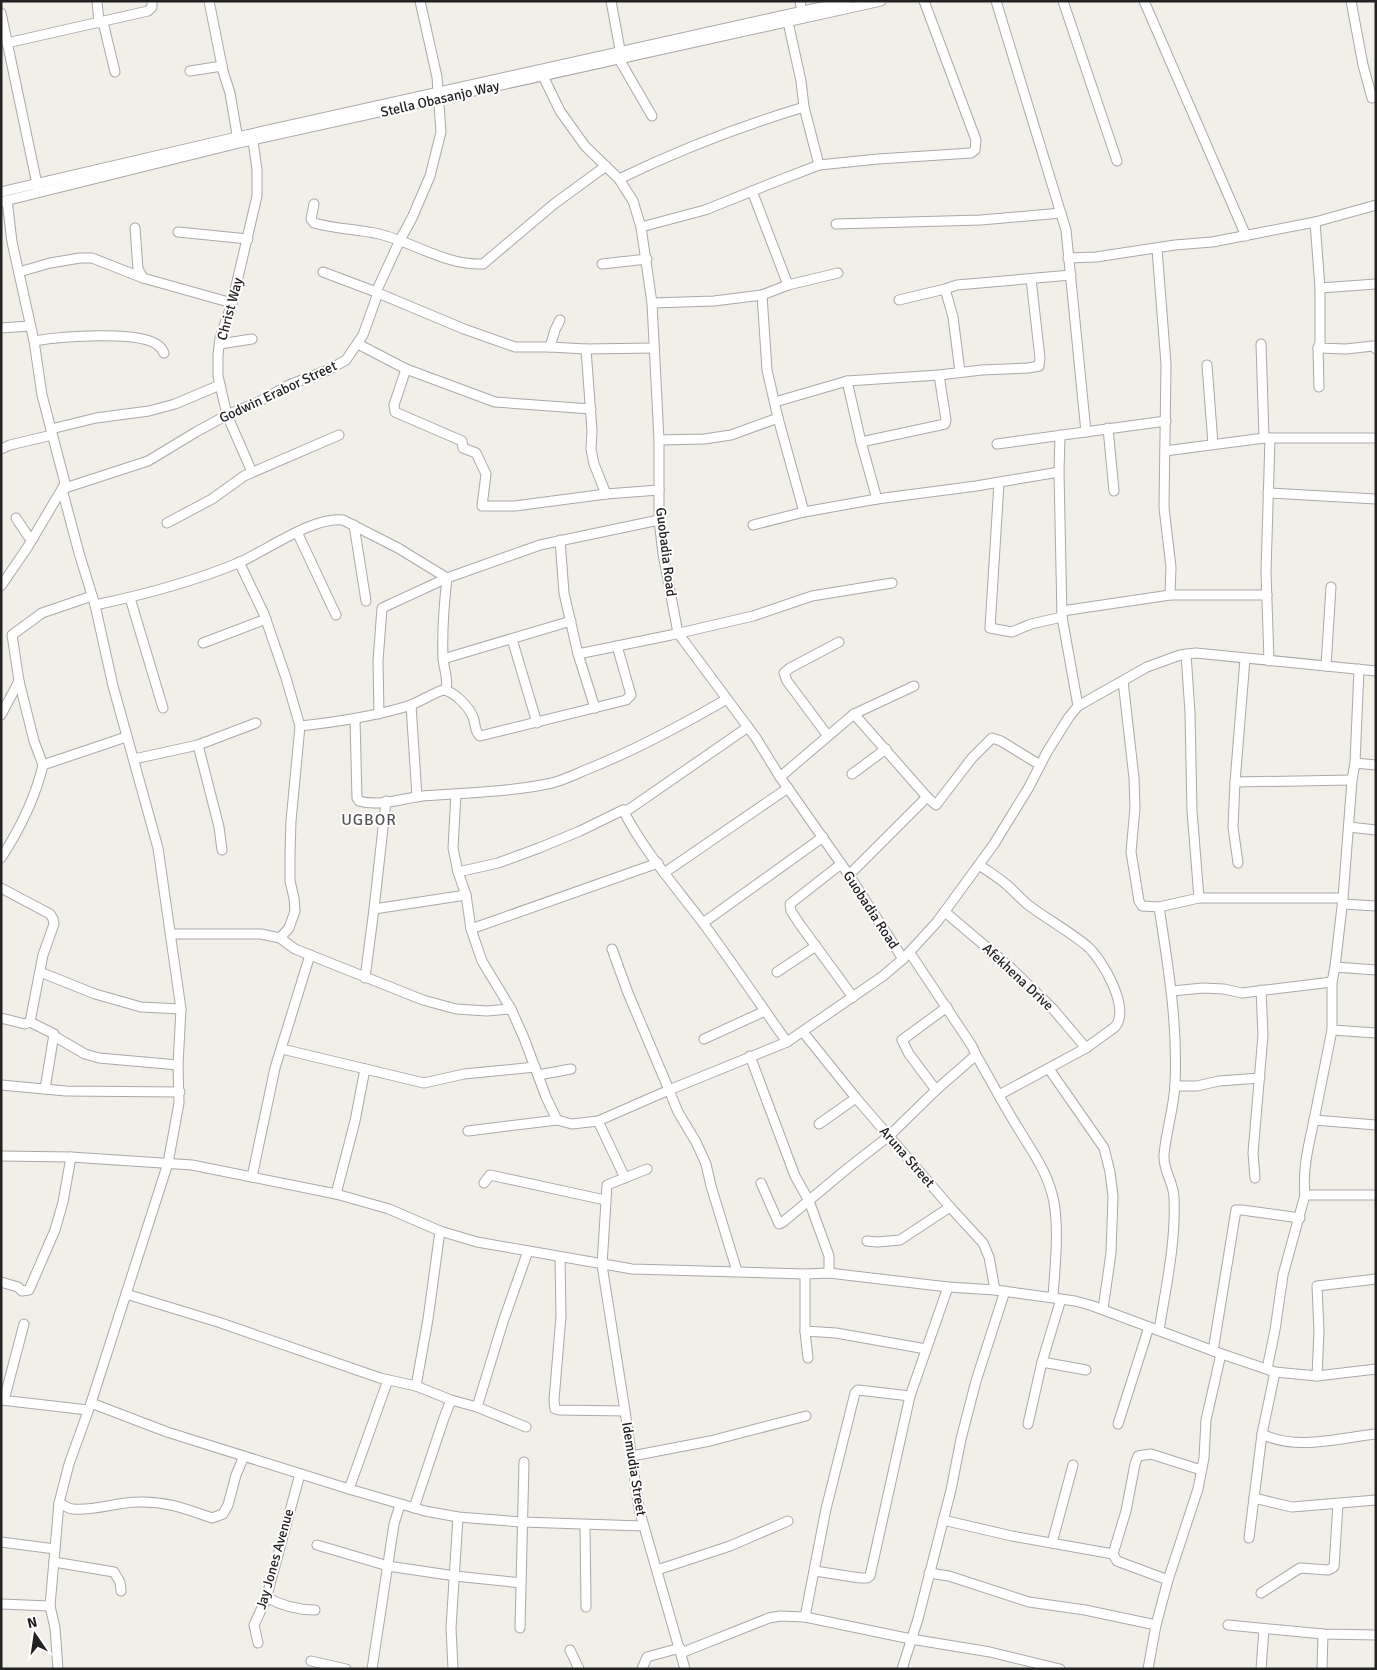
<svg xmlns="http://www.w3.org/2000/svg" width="1377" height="1670" font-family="Signika,sans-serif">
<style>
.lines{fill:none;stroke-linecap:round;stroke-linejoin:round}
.minor-casing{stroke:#a9a9a9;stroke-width:11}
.minor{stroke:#fff;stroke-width:9}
.labels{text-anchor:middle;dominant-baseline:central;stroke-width:4;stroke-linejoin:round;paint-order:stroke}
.street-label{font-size:14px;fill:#222;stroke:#fff}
.quarter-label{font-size:16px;letter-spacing:1px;fill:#555;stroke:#fff}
</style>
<rect width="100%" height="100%" fill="#f2efe9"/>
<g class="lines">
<g class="minor-casing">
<g id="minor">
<path d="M97,1l2,22"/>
<path d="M209,1l14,70 7,22 8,47"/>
<path d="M611,1l10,54"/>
<path d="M800,1l3,17"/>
<path d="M996,1l70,229 20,202"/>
<path d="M1063,1l54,160"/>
<path d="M1144,1l102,235"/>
<path d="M1351,1l12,64 9,33"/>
<path d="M1,13l37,176"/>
<path d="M103,22l12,50"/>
<path d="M788,22l13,59 3,26 15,58 59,-6 93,-6 4,-3 1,-10 -52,-139"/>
<path d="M7,43l141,-32 4,-4v-6"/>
<path d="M619,59l33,57"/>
<path d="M190,71l32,-5"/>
<path d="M543,76l17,35 25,35 34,33 14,22 8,26 11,76 7,137v80l4,34 15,79 78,105 24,39 69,98 54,84"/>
<path d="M619,179c60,-29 122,-53 185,-72"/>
<path d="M752,191l36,94"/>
<path d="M1,192l236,-55 611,-136"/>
<path d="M7,200l5,42 22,99 8,54 23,88 -3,6 17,64 16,52 18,81 45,162 23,161 -3,56 1,38 -11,60 -77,240 -22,61 -10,39 -9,103 5,22 3,41"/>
<path d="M1,202l238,-59 642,-142"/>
<path d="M314,204l-3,15 3,4c21,6 43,6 65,11 34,8 68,32 104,30l71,-60 52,-38"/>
<path d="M1315,222l5,66v55l-2,5 28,1 27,-3 3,3"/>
<path d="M836,224l145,-4 80,-7"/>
<path d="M641,227l64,-17 75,-30 39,-15"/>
<path d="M135,228l3,41 5,9"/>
<path d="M178,232l70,7"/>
<path d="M1157,249l9,115 -2,144 7,59 -1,28h97"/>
<path d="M1068,258l28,-1 79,-12 37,-3 103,-20 61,-17"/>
<path d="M602,264l45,-5"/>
<path d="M19,272l31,-9 30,-5h12l51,20 89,25"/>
<path d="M323,272l53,20"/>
<path d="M1320,288l56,-4"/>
<path d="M378,293l86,36 51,18h35l36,2 68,-1"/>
<path d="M762,295l5,75 11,48 26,94"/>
<path d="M899,300l46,-11"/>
<path d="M652,303l62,-2 48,-6 26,-10 50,-12"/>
<path d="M1,328l29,-2"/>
<path d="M34,341c23,-4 110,-12 126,6 2,2 3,4 4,6"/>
<path d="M220,344l32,-5"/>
<path d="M358,344l48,25 89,33 96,7"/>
<path d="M1261,344l3,94"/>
<path d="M550,347l5,-17 5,-10"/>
<path d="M1318,348l1,39"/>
<path d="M586,349l6,82 -1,18 3,15 12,30"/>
<path d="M1207,365l6,79"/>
<path d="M406,369l-12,36 1,7 67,29 1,7 13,5 10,21 -4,32h33l91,-12 53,-4"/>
<path d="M960,372l-7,-55 -8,-28 12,-4 114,-10"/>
<path d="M847,381l14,61 16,57"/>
<path d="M775,402l72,-21 92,-6 43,-5 46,-2 11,-2 1,-8 -9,-79"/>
<path d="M1108,428l6,63"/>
<path d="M51,429l45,-11 53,-7 26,-7 45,-19"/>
<path d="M1060,435l-1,37 3,145 16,89"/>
<path d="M659,440l45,-1 27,-4 47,-17"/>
<path d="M861,442l84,-18 1,-4 -7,-45"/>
<path d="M997,444l169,-23"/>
<path d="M1,449l9,-4 42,-10"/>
<path d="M1165,451l99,-13h112"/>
<path d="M252,472l-25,-57 -9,-39v-21l2,-17 12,-35 25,-107v-26l-4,-29"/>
<path d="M999,483l-9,145 22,4 19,-8 31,-7"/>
<path d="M1268,493l108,6"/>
<path d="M16,518l12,18 5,3"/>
<path d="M167,523l45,-24 32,-23 95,-41"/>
<path d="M354,525l12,76"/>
<path d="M753,525l51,-13 73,-13 99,-13 83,-14"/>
<path d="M297,532l39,83"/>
<path d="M560,540l4,53 14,61 17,54"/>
<path d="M239,562l25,52 22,64 14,48 -9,95 -1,34v26l4,17 1,13 -6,17 -9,10"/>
<path d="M1,586l26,-38 35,-59 86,-28 48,-29 31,-17 31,-13 31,-17 39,-15 18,-10 17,-25 15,-42 -2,-1 24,-52 12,-22 18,-42 11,-44 -4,-55 -17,-76"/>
<path d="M130,598l33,110"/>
<path d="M95,605c48,-10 97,-23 143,-42 28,-12 75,-47 105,-43l55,28 49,30"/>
<path d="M1062,611l108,-16"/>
<path d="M512,639l25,84"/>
<path d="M203,643l63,-24"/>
<path d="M578,654l93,-19 82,-19 59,-20 80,-13"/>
<path d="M1186,654l4,59 2,98 7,87"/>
<path d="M443,659l128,-38"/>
<path d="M1269,661l-3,-89 4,-134"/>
<path d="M1326,666l5,-79"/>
<path d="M19,681l15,60 9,24"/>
<path d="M1123,681l11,97 1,30 -4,44 8,49 3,5 17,1 40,-9h144"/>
<path d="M446,690c3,-12 -3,-22 -3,-34 -1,-26 1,-52 4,-78l93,-33 119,-25"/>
<path d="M411,705l6,92"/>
<path d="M379,714l-1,-53 4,-53 65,-30"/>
<path d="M854,714l60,-28"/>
<path d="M1,715l18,-34 -7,-46 30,-22 50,-17"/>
<path d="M355,719l2,79 2,3c20,6 45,-3 64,-5 43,-3 87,-4 129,-13 12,-3 24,-9 36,-14 48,-19 94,-44 139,-70"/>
<path d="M300,726c37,-4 72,-9 108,-20 12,-4 23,-12 35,-16 11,1 26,17 30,27 3,7 1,14 7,19l146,-36 5,-5 -14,-49"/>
<path d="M828,736l-41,-55 -3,-8 6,-5 49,-26"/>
<path d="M198,745l21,82 3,23"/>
<path d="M134,759l64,-14 58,-22"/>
<path d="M1355,763l21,2"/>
<path d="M852,774l34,-25"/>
<path d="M780,777l74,-63 73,83 9,8 36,-47 20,-20 9,3 39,24"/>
<path d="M1235,782l117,-2"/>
<path d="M456,794l-3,54 5,24 8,23 5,34 11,32 29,48 13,29 22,59 11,23"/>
<path d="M623,810c20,40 53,77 80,113 29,39 56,80 84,119"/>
<path d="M1349,827l27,3"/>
<path d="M1,858c19,-29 34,-59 42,-93l83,-28"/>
<path d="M1238,863l-5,-36 2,-45 10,-123"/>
<path d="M841,864l-51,40 1,7 10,15 52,71"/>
<path d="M979,865c9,6 20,13 28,20 7,6 13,13 20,19 18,14 42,27 60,42 15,13 44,62 28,81l-29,21 -87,47"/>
<path d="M458,872l40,-9 41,-15 41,-17 43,-21h5l120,-83"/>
<path d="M664,873l124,-85"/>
<path d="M849,875l78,-78"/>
<path d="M1,888l49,26 3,5 1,5 -11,31 -13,67 -5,2 -24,-6"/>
<path d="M1343,904l33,2"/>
<path d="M1159,907c9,59 19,117 16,177 -1,24 -9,47 -11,71 -1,17 10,27 10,43 2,44 -8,89 -15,132"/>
<path d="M374,909l92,-14"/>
<path d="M945,912l66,56 42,41 33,39"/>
<path d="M703,923l120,-86"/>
<path d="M471,929l187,-66"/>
<path d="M172,934h89l19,4 15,11 128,51 33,9 31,2 24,-2"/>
<path d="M1335,967l41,3"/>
<path d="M40,972l55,22 46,13 40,2"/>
<path d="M777,972l39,-26"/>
<path d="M365,978l9,-69 12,-108"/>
<path d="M1172,991l31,-3 21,1 18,4 90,-11"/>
<path d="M30,1022l24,12 -9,55"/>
<path d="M1332,1030l44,3"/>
<path d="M803,1032l53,66 94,109 33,36 6,14 6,33"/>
<path d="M54,1036l31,18 14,4 79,7"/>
<path d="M704,1039l61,-28"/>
<path d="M282,1049l142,34 40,-9 71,-7"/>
<path d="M976,1055c14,24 27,49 42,73 15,25 30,44 36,74 5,31 1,64 -1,95"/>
<path d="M750,1056l45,120 14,25 20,55v17"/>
<path d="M1049,1069l55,79 6,24 3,24 -2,57 -8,56"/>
<path d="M538,1075l33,-6"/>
<path d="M1,1085l65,6 114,1"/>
<path d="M1175,1086h22l22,-5 41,-3"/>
<path d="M936,1090l-27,-36 -7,-14 45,-33"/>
<path d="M1314,1120l18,-90v-48l3,-15 8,-69 9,-118 3,-17 4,-94"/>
<path d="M598,1121l27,57"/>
<path d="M819,1124l37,-26"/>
<path d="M468,1131l89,-11 15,4 26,-3 71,-31 -41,-97 -16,-44"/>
<path d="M1,1156l70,1 121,8 144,29 53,15 51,22 37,11 155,27 173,5 24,-1 119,14 47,3 80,11 15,4 129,48 56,19 42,4 59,-7"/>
<path d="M647,1169l-40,16 -5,80 23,146 14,98 46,160"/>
<path d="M252,1177l23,-109 35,-113"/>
<path d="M1255,1178l-2,-25 10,-118 -2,-45"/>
<path d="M484,1183l6,-8 115,25"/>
<path d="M761,1183l18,41 4,-2 65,-54 41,-32 47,-46 40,-35 -4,-9 -62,-93"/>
<path d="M336,1194l19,-73 10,-52"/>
<path d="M1305,1195h71"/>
<path d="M867,1241l10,1 23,-2 50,-33"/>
<path d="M560,1257l1,59 -7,84 1,9 4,1 66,1"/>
<path d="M737,1271l-26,-85 -5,-22 -10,-22 -18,-30 -9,-22 118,-48 96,-66 20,-17 34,-37 57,-78 35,-57 18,-35 22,-35 9,-11 69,-39 33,-12 16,-2 180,18"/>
<path d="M805,1274v57l3,27"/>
<path d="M1,1282l17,5 4,4 7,-1 26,-60 8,-28 8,-45"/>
<path d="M126,1294l92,28 162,56 36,8"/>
<path d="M805,1331l31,2 90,16"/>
<path d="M1213,1351l23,-141h6l58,8"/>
<path d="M1042,1362l44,8"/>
<path d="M1267,1369l8,-39 8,-55 22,-80c-3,-25 4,-51 9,-75l62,5"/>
<path d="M1317,1376l2,-45 -2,-45 59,-7"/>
<path d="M1,1400l87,10"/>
<path d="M4,1400l20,-76"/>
<path d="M451,1400l26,7 49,20"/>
<path d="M91,1403l76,29 182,57 76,22 33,6 64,5 121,4"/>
<path d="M477,1407l26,-85 25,-71"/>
<path d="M1028,1424l14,-62 19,-63"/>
<path d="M1118,1424l31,-97"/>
<path d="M1262,1434c35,17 77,4 114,0"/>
<path d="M632,1456l78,-15 96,-25"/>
<path d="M349,1489l39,-109"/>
<path d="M1254,1498l38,9 84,-7"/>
<path d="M59,1503c5,2 10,6 14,6 22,2 44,-7 65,-7 29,-1 48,7 74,16l11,-4 5,-9 8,-30 8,-19"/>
<path d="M414,1508l30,-90 7,-18 -35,-14 12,-67 12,-88"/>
<path d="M943,1520l69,16 101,18 4,7 51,19"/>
<path d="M585,1525l1,82"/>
<path d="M1249,1538l13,-104 13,-62"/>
<path d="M1,1542l54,7"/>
<path d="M1052,1543l21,-78"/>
<path d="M317,1545l71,21 67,10 66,7"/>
<path d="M1113,1554l13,-43 9,-47 3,-8 13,-2 50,16"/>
<path d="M54,1562l60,10 6,10 1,9"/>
<path d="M657,1570l73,-24 58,-25"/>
<path d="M815,1571l45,7h7l3,-2 40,-180 38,-109"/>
<path d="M929,1573l20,3 80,26 56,8 71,15"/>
<path d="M1261,1593l39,-25 28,2 6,-3 4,-63"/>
<path d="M266,1597c16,9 31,13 49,13"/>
<path d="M1,1604l49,2"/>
<path d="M805,1617l21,-108 29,-116 3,-3 52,6"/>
<path d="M1228,1625l95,9 53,1"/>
<path d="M520,1628l4,-166"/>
<path d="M258,1643l-4,-18 12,-26 34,-125"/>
<path d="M570,1650l9,19"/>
<path d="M681,1653l88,-35 11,-2 25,1 106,22 79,13 70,17"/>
<path d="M311,1661l35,8"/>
<path d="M372,1669l22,-145 6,-19"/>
<path d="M453,1669l-2,-41 7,-111"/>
<path d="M642,1669l5,-12 33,-9"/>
<path d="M902,1669l16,-50 33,-129 10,-51 15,-58 29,-90"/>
<path d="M1148,1669l8,-44 12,-45 30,-91 6,-31 2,-38 15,-66"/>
<path d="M1261,1669l3,-40"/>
<path d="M1322,1669l1,-35"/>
</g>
</g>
<use href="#minor" class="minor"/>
</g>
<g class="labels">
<g class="street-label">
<text transform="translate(440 99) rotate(-13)">Stella Obasanjo Way</text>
<text transform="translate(230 309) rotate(-75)">Christ Way</text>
<text transform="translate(278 392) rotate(-25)">Godwin Erabor Street</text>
<text transform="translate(666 552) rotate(83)">Guobadia Road</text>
<text transform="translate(871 910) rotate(57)">Guobadia Road</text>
<text transform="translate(1018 977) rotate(43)">Afekhena Drive</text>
<text transform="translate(907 1157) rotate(49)">Aruna Street</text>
<text transform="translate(634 1469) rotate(81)">Idemudia Street</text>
<text transform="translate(275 1559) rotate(-74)">Jay Jones Avenue</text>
</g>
<g class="quarter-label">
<text x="369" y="820">UGBOR</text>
</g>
</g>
<rect width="1377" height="1670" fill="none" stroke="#222222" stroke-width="5"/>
<g transform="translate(35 1635) rotate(347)" stroke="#ffffff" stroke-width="4" paint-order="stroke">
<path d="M0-4L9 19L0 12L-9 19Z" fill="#222222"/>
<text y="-8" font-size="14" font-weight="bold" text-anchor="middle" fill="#222222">N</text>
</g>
</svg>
